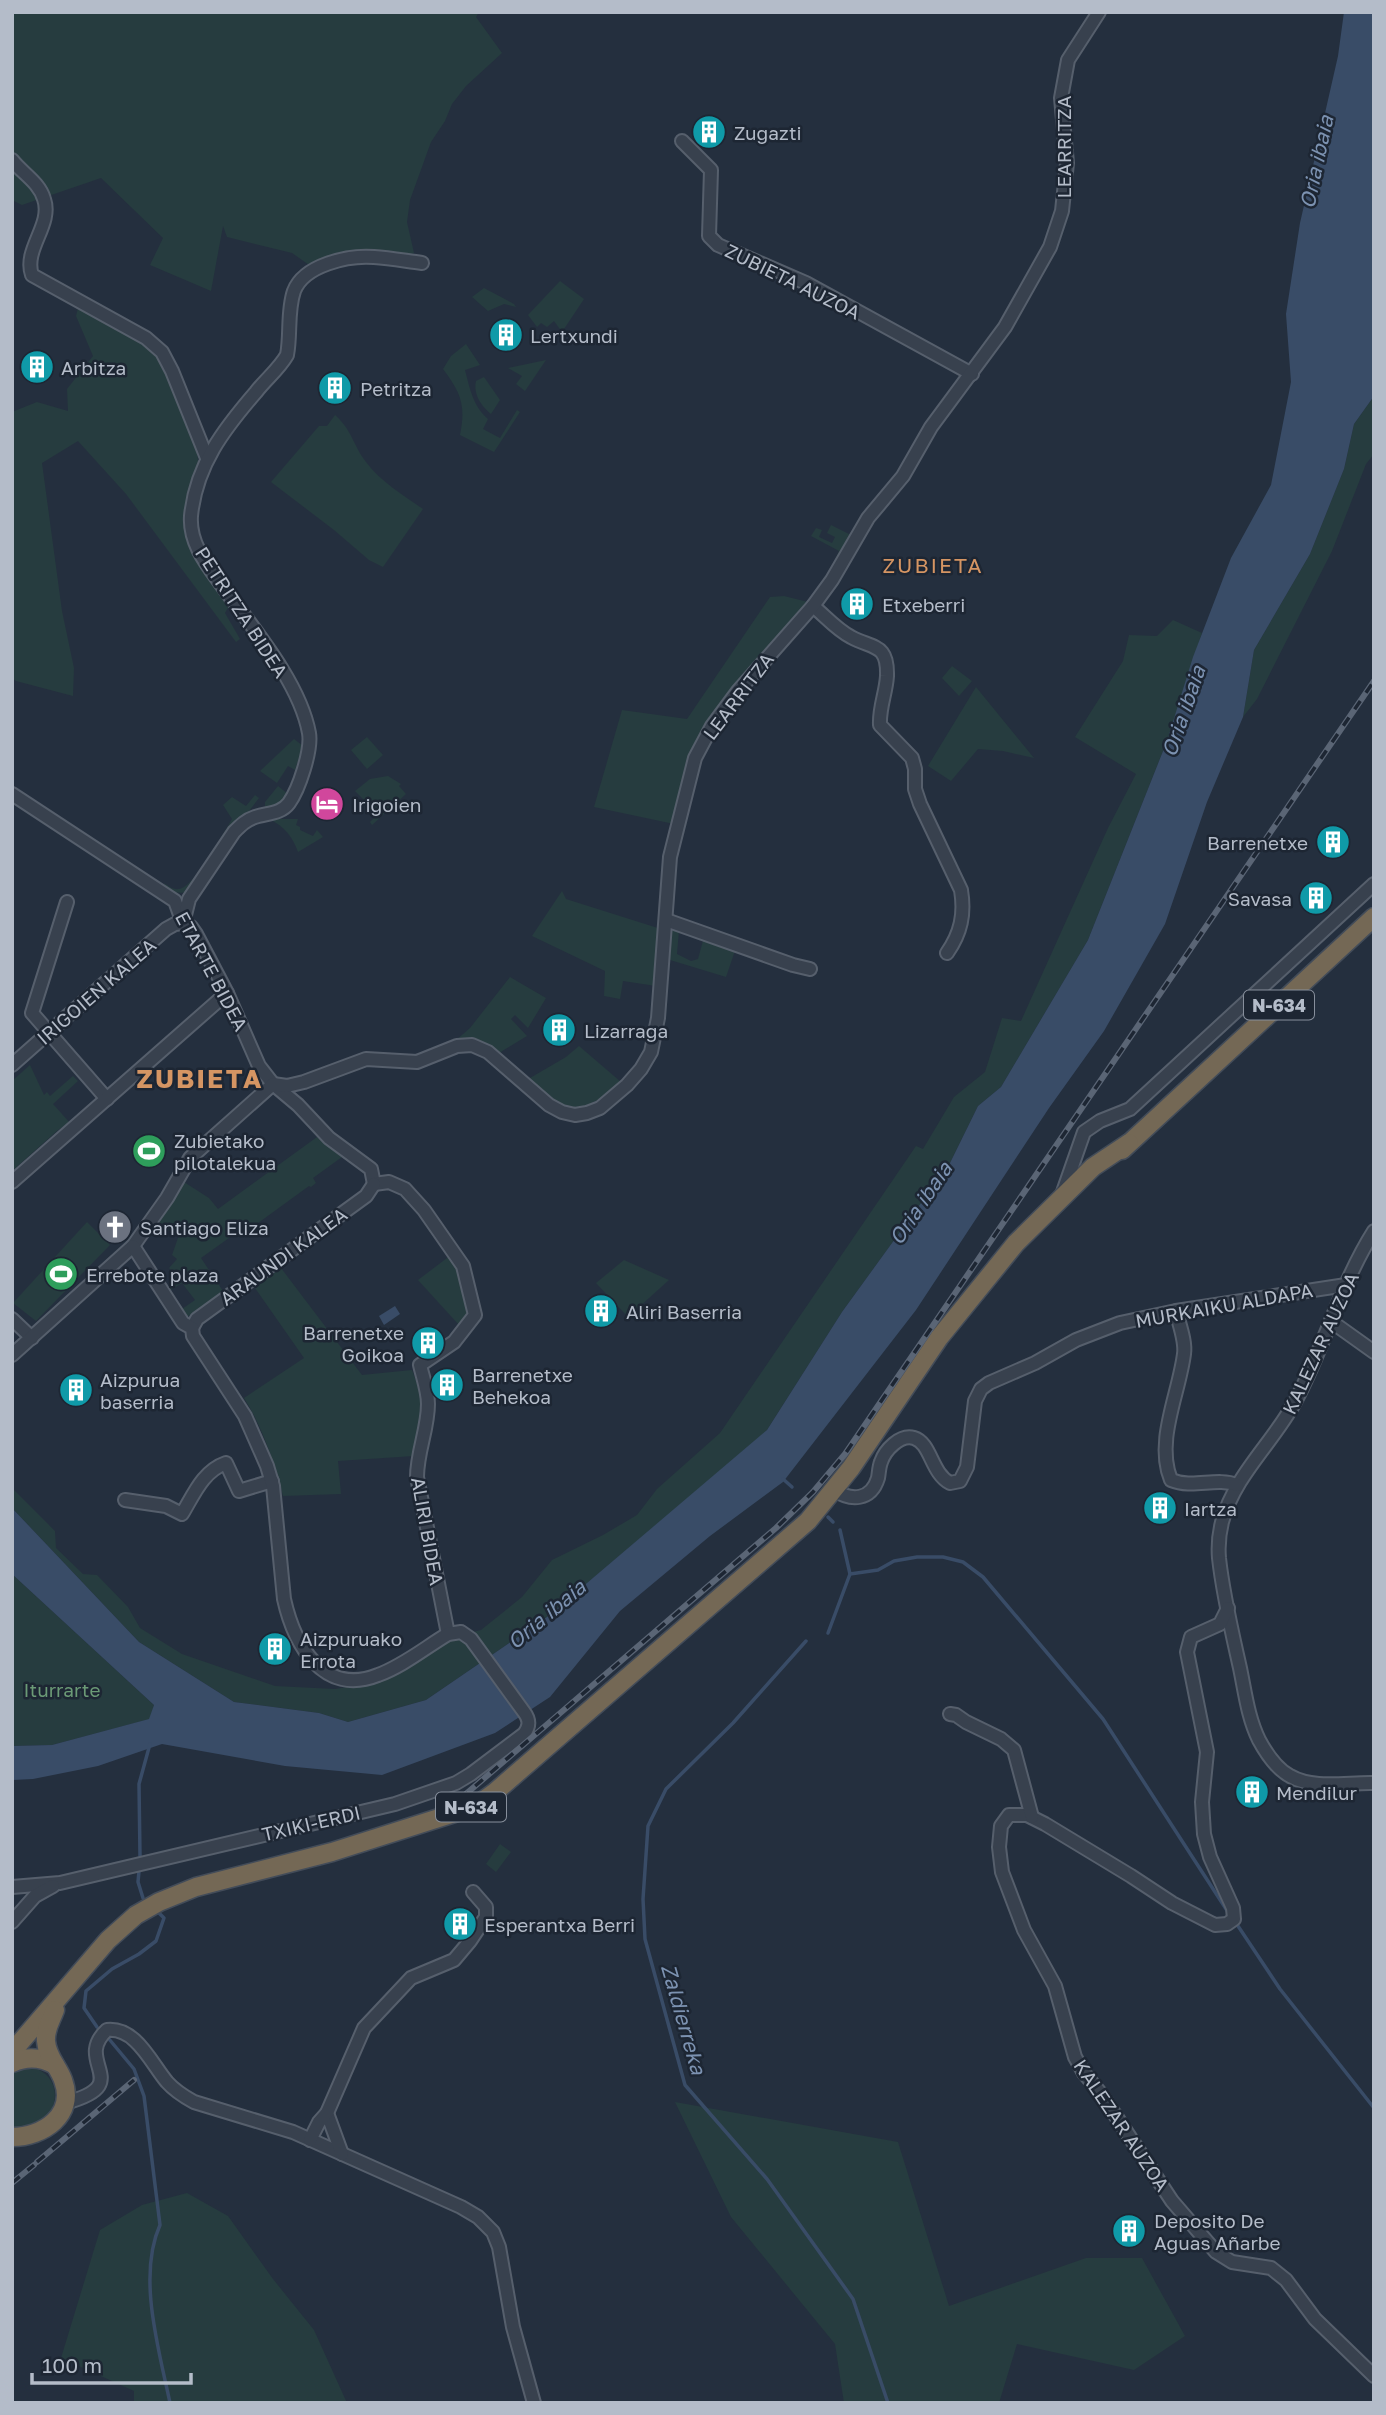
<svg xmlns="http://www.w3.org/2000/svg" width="1386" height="2415" font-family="'Golos Text',sans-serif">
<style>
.green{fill:#263c3f}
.water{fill:#394c67}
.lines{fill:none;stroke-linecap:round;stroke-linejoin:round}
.stream{stroke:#394c67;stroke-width:3.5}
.minor-casing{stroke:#565f6c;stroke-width:16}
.highway-casing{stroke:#434c59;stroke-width:21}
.minor{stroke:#38414e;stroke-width:12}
.highway{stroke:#746855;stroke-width:18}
.rail-casing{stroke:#5a6575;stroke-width:6}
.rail{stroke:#1d2633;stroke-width:3.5;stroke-dasharray:10;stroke-linecap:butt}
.labels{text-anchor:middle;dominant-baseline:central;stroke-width:5;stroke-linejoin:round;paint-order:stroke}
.shield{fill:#1d2633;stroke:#878f9c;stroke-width:2}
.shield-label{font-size:18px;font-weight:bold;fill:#b4bcc9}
.poi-label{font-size:19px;fill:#b4bcc9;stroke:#1d2633;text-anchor:start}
.street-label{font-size:19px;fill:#b4bcc9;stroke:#1d2633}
.park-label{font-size:19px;fill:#6b9a76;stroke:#1d2633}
.water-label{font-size:21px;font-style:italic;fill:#7c92b1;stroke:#1d2633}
.neighbourhood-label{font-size:21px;letter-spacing:2px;fill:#d59563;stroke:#1d2633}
.district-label{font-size:26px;font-weight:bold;letter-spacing:2px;fill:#d59563;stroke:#1d2633}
</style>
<rect width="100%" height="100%" fill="#242f3e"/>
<g class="green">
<path d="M12,12h467l-3,5 26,36 -36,33 -14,18 -7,17 -14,21 -21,58 -3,22 7,31 -10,4 -92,10 -20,-14 -65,-16 -4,-11 -12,65 -61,-26 13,-27 -62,-60 -79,27 -10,-5z"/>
<path d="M560,281l24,18 -22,33 -8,-11 -7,6 -6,-4 -4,4 -9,-12z"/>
<path d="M484,288l30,16 2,3 -12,-3 -16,7 -16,-14z"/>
<path d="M78,308c25,14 58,26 77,47 16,18 24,46 32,68 4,12 12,27 11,41 -1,23 -18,49 -11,73 9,25 27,46 43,67l-5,9 15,26 -4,3 -110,-148 -48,-53 -36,22 20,148 12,57 -1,28 -57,-15 -4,-3v-266l25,-10 31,9 -1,-22 26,-33 -17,-40z"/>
<path d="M466,344l14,21 -15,5c5,19 8,36 23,49l-5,10 17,9 17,-28 3,2 -26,40 -34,-17c6,-30 1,-42 -17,-66l8,-13z"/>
<path d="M546,360l-21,31 -9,-7 6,-8 -14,-8z"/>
<path d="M484,377l16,23 -9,14c-10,-8 -18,-20 -15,-33z"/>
<path d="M1374,396v58l-8,10 -34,87 -75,148 -14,18 11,-67 56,-96 34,-85 10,-45z"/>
<path d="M335,415c17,15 18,30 31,47 14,19 37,33 57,47l-40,58 -14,-7 -35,-30 -63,-48 48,-56h8z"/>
<path d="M831,525l20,10 -21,41 -2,-1 11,-24 -28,-15 5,-8 6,2 -3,7 13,6 3,-6 -8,-4z"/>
<path d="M784,596l24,6 -39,44 -51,64 -44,114 -80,-17 28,-97 65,9 83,-122z"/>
<path d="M1173,620l29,13 -35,108 -79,199 -87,147 -23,19 -28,57 -108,149 -77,121 -218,184 -121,83 -78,22 -29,-9 -85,-11 -95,-60 -127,-134v-20l43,43 1,17 27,26 14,1 31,32 12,21 42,26 93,32 60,3 43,-7 18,-8 58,-37 27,-7 41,-33 30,-37 51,-25 34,-20 20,-26 63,-56 196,-287 7,3 31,-52 31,-25 17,-54 19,3 87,-193 28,-54 -61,-37 48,-76 6,-26 28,1z"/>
<path d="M952,666l20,15 -13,15 -17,-18z"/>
<path d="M976,687l58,71 -31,-7 -25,-2 -27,32 -23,-15z"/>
<path d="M367,737l16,18 -16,14 -16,-19z"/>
<path d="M294,739l9,7 -8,24 -7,-4 -11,17 -17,-12z"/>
<path d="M388,776l13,8 -2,2 7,8 -34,31 -2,-3 8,-8 -23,-23 15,-12z"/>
<path d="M278,786l10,8c-6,8 -11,14 -23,13v-5z"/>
<path d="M255,795l4,3 -72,94c-9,2 -20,0 -23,-9 4,3 9,7 15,6 16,-2 44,-55 53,-70l-9,-14 9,-8 14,9z"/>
<path d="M269,819h29l-2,6 4,2v3l13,6 4,-6 6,7 -25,15c-6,-16 -13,-25 -29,-33z"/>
<path d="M562,891l4,8 95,30 -5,57 -33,-5 -3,18 -16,-3 1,-25 -73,-35z"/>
<path d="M670,928h6l3,3 -2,23 14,7 7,-2 6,-22 32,11 -10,29 -56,-17z"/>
<path d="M510,977l36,21 -18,30 -13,-13 -4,4 16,17 -28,17 -11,-10 2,3 -15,-6 -20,1 15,-13z"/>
<path d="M579,1046l42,36c-40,35 -53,32 -92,-1l1,-3 36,-21z"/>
<path d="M30,1065l14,30 3,-3 3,4 23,-20 5,5 -25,23 17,19 -12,7 -46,41v-90z"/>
<path d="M317,1137l25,20 -29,21 3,5 -5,4 -2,-1 -70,51 -3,-4 -35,25 22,33 -36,26 -5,-8 13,-9 -13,-17 -13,8 -1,-3 8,-7 1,-5 -8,-8 8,-9 -5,-4 7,-20 -24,-9 29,-44 25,16 9,11z"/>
<path d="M87,1222l23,23 -74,76 -23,-18z"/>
<path d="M451,1255l12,17 7,37 -11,16 -41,-45z"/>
<path d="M624,1260l45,20 -41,37 -32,-34z"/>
<path d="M281,1268l81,107 50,-5 13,35 -11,51 -76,5 3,33 -58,2c-9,-34 -20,-68 -39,-98l60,-40 -49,-70z"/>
<path d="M12,1574l142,131 -4,14 -98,26 -40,1z"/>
<path d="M500,1844l11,8 -15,20 -10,-8z"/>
<path d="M27,2067c31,2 38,40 12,55 -8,4 -18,5 -27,6v-54l3,-3z"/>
<path d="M675,2102l223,40 51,164 137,-48h56l43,78 -51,34 -117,-26 -18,59h-155l-9,-59 -104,-127z"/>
<path d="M187,2193l41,23 45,63 41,51 33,73h-213v-12l-73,-33 39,-128 42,-25z"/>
</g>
<g class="water">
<path d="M1344,12h30v384l-20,28 -10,45 -34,85 -56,96 -11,67 -36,85 -42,122 -61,107 -55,77 -133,202 -133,172 -73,54 -90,75 -70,86 -55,36 -113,42 -97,-9 -123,-22 -64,22 -65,13 -21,1v-34l40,-1 97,-26 5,-14 -142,-131v-66l127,134 95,60 85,11 29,9 78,-22 121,-83 220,-187 75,-118 108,-149 28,-57 23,-19 87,-147 79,-199 26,-84 38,-99 40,-73 20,-103 -5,-68 14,-91 38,-167z"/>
<path d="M395,1306l5,8 -16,11 -5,-9z"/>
</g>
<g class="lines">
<g class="stream">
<path d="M783,1479l9,8"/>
<path d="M828,1517l5,5"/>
<path d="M850,1574l28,-4 16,-9 23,-4h26l20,5 20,15 120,142 125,193"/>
<path d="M828,1633l22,-59 -10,-44"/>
<path d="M806,1641l-73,82 -67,66 -18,37 -5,73 2,40 40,146 82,94 86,120 35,104"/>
<path d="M140,1856l-1,-72 11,-40"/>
<path d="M139,1871l-1,11 5,16"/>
<path d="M1238,1926l42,63 94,119"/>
<path d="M97,2027l-13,-19 2,-17 26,-22 27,-15 17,-13 8,-23 -6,-6"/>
<path d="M109,2039l25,30 10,27 16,129c-23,51 -1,125 10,178"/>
</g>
<g class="minor-casing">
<g id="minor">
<path d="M682,141l29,29 -2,66 9,9 88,38 166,91"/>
<path d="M12,160c10,13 27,22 32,39 9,26 -21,50 -12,76l114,63 16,14 10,19 35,87"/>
<path d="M813,606c12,10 24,24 38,31 22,12 37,6 36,39 -1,17 -8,32 -7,49l32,33 3,11v20l5,15 41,86c4,24 0,43 -14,63"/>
<path d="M12,794l163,107 8,22 8,4 5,7 31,59 32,73 14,18 25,21 31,33 42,31 3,15"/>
<path d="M67,902l-35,111 75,86"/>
<path d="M666,920l127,45 17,4"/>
<path d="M183,923l6,-24 45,-67c7,-7 12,-12 21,-15 12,-4 26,-3 34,-14 10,-14 23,-53 20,-70 -9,-50 -56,-105 -86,-146 -15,-21 -34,-43 -32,-71 5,-51 33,-87 65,-124 10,-13 23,-23 31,-37 4,-20 0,-44 7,-64 10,-26 54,-36 80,-34 16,1 32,4 48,6"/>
<path d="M12,1065l154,-136 9,-5 8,-1"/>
<path d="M12,1182l215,-189"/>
<path d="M374,1184l15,-2 16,7 19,21 39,56 12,49 -21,27 -34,23c3,13 8,26 8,39 0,25 -11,48 -11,73l31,157"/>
<path d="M1063,1192l21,-60 16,-11 30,-12 244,-225"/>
<path d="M1374,1231c-33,52 -49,114 -78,169 -22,42 -61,74 -74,122 -3,12 -4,24 -3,36 4,37 13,74 21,110 5,24 8,50 19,72 7,13 18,29 31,36 24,14 58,6 84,7"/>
<path d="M1176,1311c3,13 10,30 8,43 -5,40 -29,87 -13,126 22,9 45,-3 66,5"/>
<path d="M12,1319l20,19"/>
<path d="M1332,1322l42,30"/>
<path d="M192,1328l5,-9 169,-123 8,-12"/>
<path d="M12,1355l121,-109 34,-48 23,-40 83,-74 14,2 17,-4 62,-23 51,3 40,-16 15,-1 16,7 61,53 13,7 13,3 12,-2 13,-5 27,-23 14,-16 10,-17 7,-34 12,-161 25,-99 17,-32 26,-35 75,-85 19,-26 36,-62 35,-42 28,-49 74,-100 45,-80 12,-36 5,-48 -6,-65 7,-38 31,-48"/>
<path d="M834,1490c17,11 37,11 44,-12 1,-5 1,-11 3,-16 4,-12 19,-28 33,-24 17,5 17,35 36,45l10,-2 7,-14 8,-66 6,-12 8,-6 46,-20 41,-23 44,-17 56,-12 170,-26"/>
<path d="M125,1500l41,6 16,8c12,-20 21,-43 44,-51l13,28 33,-10"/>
<path d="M1228,1608l-8,16 -29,13 -4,15 20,100 -5,50 2,32 6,23 23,51 1,11 -7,5 -12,1 -43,-22 -41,-27 -86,-52 -18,-9h-18l-8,11 -2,21 3,25 22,58 31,56 20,71 9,16 18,22 70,106 44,51 16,10 39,6 15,12 29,39 59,57"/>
<path d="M950,1714l6,1 10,7 35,17 13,11 18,67"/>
<path d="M12,1887l48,-4 335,-79 61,-21 15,-9 53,-40c6,-8 6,-14 0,-22l-53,-73 -10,-7 -13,2c-22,13 -45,32 -70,41 -55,22 -84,-31 -94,-76l-11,-113 -6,-20 -22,-50 -52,-80 -1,-8 -9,-5 -50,-77"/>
<path d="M12,1922l23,-26 18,-10"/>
<path d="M65,2103c72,-19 7,-41 42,-73 29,-3 44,33 60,52 8,9 16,14 27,20l99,30 168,75 17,10 15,15 6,15 14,80 21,76"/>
<path d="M327,2113l15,41"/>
<path d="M310,2140l9,-18 8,-9 37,-85 47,-50 43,-18 16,-19 16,-24v-10l-13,-15"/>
</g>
</g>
<g class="highway-casing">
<g id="highway">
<path d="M1122,1150l252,-233"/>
<path d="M12,2052l96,-112 28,-25 23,-13 37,-15 136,-35 132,-42 13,-5 18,-13 313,-271 43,-53 88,-130 77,-95 77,-76 36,-24"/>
<path d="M12,2063c15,-7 29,-6 43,2"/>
<path d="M12,2137c31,0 64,-22 51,-57 -5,-14 -16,-23 -17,-39 -1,-12 5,-20 9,-31"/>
</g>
</g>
<use href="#minor" class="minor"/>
<use href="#highway" class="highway"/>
<g class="rail-casing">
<g id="rail">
<path d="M460,1799l316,-271 37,-36 32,-38 529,-773"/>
<path d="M37,2162l97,-82"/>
<path d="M12,2183l22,-18"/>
</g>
</g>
<use href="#rail" class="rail"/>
</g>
<defs>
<g id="building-disc" transform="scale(1.75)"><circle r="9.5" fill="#0f9aa8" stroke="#1d2633"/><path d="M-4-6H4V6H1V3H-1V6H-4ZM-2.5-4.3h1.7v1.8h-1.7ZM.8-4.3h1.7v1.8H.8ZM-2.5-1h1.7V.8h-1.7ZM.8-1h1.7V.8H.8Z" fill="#fff"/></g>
<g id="hotel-disc" transform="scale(1.75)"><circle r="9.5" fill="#d1479c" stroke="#1d2633"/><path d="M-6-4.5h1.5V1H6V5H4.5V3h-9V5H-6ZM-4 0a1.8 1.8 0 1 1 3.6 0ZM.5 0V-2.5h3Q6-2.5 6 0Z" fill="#fff"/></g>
<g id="stadium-disc" transform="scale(1.75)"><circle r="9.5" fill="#2e9e5b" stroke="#1d2633"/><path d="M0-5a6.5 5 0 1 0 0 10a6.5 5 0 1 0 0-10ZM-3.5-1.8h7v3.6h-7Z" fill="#fff"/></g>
<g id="church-disc" transform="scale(1.75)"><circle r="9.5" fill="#6b7280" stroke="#1d2633"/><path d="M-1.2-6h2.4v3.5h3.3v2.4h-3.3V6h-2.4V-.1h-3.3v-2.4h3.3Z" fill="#fff"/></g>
</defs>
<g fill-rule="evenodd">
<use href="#building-disc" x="709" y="132"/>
<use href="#building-disc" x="506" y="335"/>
<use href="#building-disc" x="37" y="367"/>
<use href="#building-disc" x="335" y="388"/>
<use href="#building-disc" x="857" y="604"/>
<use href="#hotel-disc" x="327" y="804"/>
<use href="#building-disc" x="1333" y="842"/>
<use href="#building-disc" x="1316" y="898"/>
<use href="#building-disc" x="559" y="1030"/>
<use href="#stadium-disc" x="149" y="1151"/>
<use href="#church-disc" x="115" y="1227"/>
<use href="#stadium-disc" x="61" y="1274"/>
<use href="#building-disc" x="601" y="1311"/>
<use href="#building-disc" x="428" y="1343"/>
<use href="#building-disc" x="447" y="1385"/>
<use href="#building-disc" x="76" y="1390"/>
<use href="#building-disc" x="1160" y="1508"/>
<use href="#building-disc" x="275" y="1649"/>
<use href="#building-disc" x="1252" y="1792"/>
<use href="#building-disc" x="460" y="1924"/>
<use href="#building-disc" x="1129" y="2231"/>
</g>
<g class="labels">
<g class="shield">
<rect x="1244" y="990.5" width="70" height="29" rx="5"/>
<rect x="436" y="1792.5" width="70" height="29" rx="5"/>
</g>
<g class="shield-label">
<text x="1279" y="1005">N-634</text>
<text x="471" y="1807">N-634</text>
</g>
<g class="poi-label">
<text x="734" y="132">Zugazti</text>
<text x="530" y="335">Lertxundi</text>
<text x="61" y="367">Arbitza</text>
<text x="360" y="388">Petritza</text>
<text x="882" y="604">Etxeberri</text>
<text x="352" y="804">Irigoien</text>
<text x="1308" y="842" text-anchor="end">Barrenetxe</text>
<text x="1292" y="898" text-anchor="end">Savasa</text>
<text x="584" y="1030">Lizarraga</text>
<text x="174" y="1140">Zubietako<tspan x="174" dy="22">pilotalekua</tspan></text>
<text x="140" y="1227">Santiago Eliza</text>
<text x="86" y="1274">Errebote plaza</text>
<text x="626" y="1311">Aliri Baserria</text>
<text x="404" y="1332" text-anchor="end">Barrenetxe<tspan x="404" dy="22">Goikoa</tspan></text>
<text x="472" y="1374">Barrenetxe<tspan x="472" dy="22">Behekoa</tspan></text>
<text x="100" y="1379">Aizpurua<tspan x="100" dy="22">baserria</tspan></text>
<text x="1184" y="1508">Iartza</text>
<text x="300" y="1638">Aizpuruako<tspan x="300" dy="22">Errota</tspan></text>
<text x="1276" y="1792">Mendilur</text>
<text x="484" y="1924">Esperantxa Berri</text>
<text x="1154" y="2220">Deposito De<tspan x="1154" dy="22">Aguas Añarbe</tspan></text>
</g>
<g class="street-label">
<text transform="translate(1063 147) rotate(-90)">LEARRITZA</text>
<text transform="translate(793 281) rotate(26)">ZUBIETA AUZOA</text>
<text transform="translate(242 612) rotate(57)">PETRITZA BIDEA</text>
<text transform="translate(738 696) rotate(-53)">LEARRITZA</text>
<text transform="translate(212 971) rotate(62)">ETARTE BIDEA</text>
<text transform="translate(96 991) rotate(-41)">IRIGOIEN KALEA</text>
<text transform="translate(283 1256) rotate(-36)">ARAUNDI KALEA</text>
<text transform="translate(1224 1305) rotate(-10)">MURKAIKU ALDAPA</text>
<text transform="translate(1320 1343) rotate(-65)">KALEZAR AUZOA</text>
<text transform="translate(428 1531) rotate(80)">ALIRI BIDEA</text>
<text transform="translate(311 1823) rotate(-13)">TXIKI-ERDI</text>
<text transform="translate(1122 2125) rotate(56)">KALEZAR AUZOA</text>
</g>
<g class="park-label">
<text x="62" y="1689">Iturrarte</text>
</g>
<g class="water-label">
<text transform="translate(1316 162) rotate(-78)">Oria ibaia</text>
<text transform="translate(1183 711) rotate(-71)">Oria ibaia</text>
<text transform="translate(920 1203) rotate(-56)">Oria ibaia</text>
<text transform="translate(546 1614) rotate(-40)">Oria ibaia</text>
<text transform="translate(684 2019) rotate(74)">Zaldierreka</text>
</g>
<g class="neighbourhood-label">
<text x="933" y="565">ZUBIETA</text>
</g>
<g class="district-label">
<text x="200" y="1078">ZUBIETA</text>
</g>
</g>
<rect width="1386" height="2415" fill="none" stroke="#b4bcc9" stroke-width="28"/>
<path d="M32 2373v10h159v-10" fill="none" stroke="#b4bcc9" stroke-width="3.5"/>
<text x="42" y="2373" font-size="21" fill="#b4bcc9" stroke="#1d2633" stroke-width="5" paint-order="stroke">100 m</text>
</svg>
